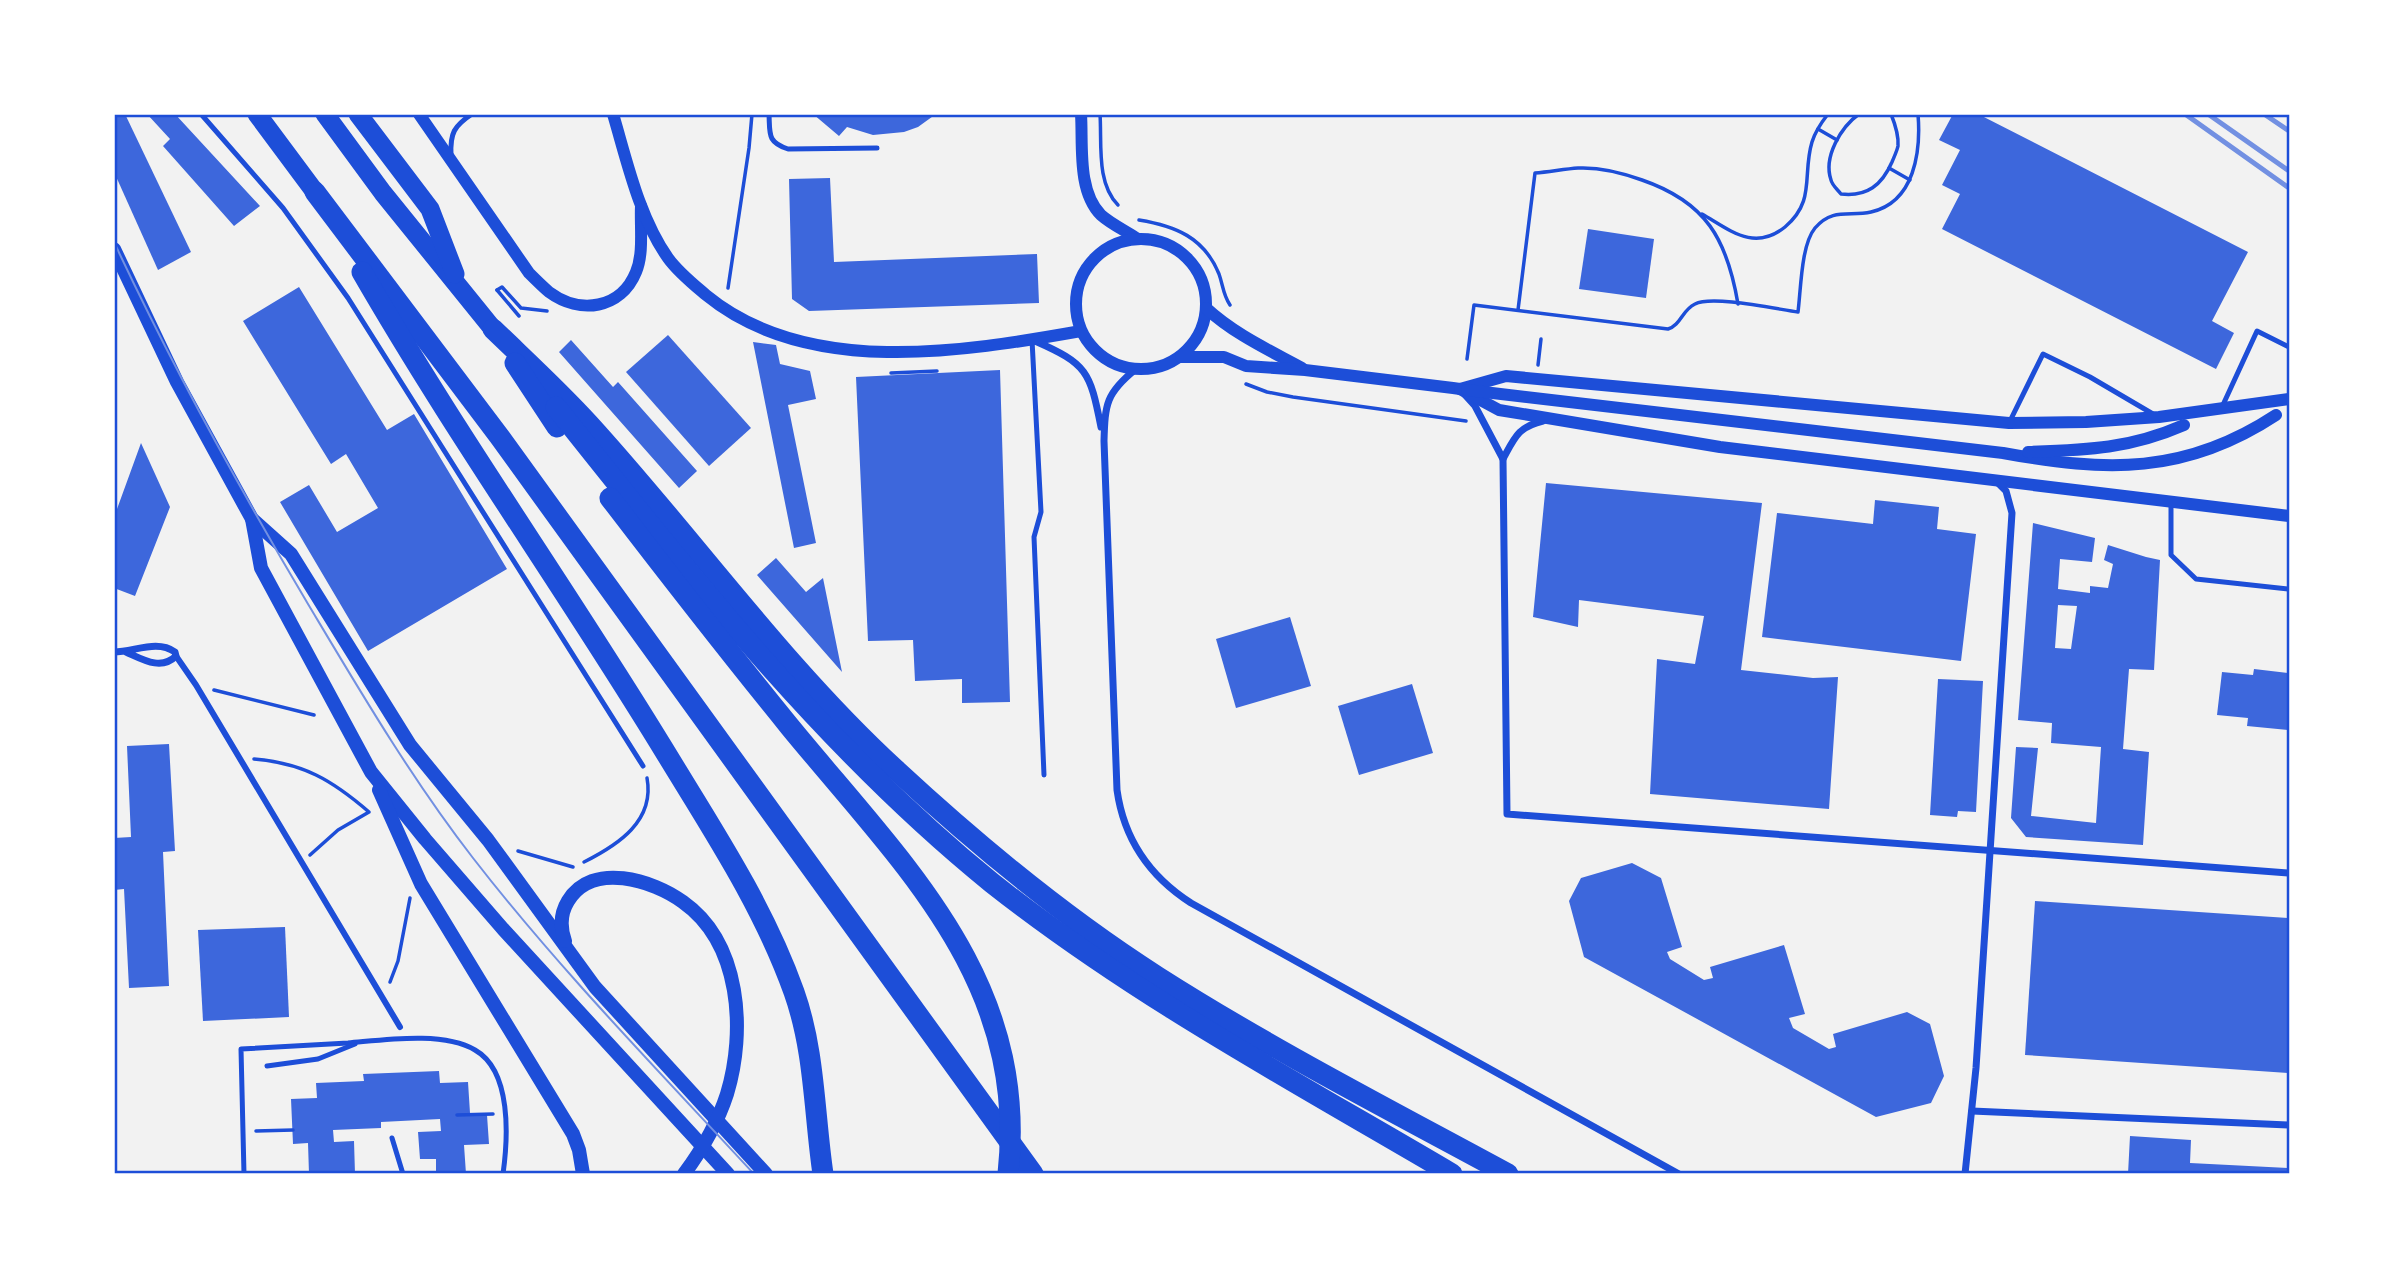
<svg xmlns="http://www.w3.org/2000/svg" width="2403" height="1288" font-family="Rubik,sans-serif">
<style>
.building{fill:#3d67dc;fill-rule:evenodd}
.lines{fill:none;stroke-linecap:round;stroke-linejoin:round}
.path{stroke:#1d4ed8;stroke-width:3.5}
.service{stroke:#1d4ed8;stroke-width:5}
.pedestrian{stroke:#1d4ed8;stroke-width:6}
.minor{stroke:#1d4ed8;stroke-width:7}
.tertiary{stroke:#1d4ed8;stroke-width:12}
.secondary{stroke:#1d4ed8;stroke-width:14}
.trunk{stroke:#1d4ed8;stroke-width:19}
.motorway{stroke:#1d4ed8;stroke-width:21}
.tram{stroke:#7290e2;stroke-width:2}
.rail{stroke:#7290e2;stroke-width:5}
.neatline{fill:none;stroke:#1d4ed8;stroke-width:2.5}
</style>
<rect width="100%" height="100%" fill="#f2f2f2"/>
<g class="building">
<path d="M114,114h11l66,138 -33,18 -44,-98z"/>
<path d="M147,114h28l85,92 -26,20 -71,-80 7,-7z"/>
<path d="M813,114h123l-18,13 -14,5 -31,3 -26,-8 -8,9z"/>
<path d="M1953,114h25l270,138 -36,69 22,12 -18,36 -274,-140 18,-35 -18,-9 18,-35 -21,-10z"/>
<path d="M830,178l4,84 203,-8 2,49 -230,8 -17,-12 -3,-120z"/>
<path d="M1588,229l66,10 -8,59 -67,-9z"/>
<path d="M299,287l88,143 27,-16 93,155 -139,82 -88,-149 29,-17 28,47 41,-24 -32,-54 -15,10 -88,-143z"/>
<path d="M668,335l83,93 -42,38 -83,-94z"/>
<path d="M571,340l42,47 5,-5 79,89 -18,17 -120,-136z"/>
<path d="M753,342l23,3 4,19 30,7 6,28 -28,6 28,138 -22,5z"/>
<path d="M1000,370l10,332 -48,1v-24l-47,2 -2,-41 -45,1 -12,-264z"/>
<path d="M141,443l29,64 -35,89 -21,-8v-80l3,1z"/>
<path d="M1546,483l216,20 -21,167 72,8 25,-1 -9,132 -179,-15 7,-135 38,5 9,-48 -125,-16 -1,27 -45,-10z"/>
<path d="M1875,500l64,7 -2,22 39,5 -15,127 -199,-24 15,-124 96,11z"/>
<path d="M2033,523l62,15 -3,24 -32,-3 -2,30 32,4v-7l18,2 5,-24 -9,-4 4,-15 38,12 14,3 -6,110 -25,-1 -6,80 26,3 -6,93 -117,-8 -15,-19 5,-71 22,1 -7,68 65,7 5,-76 -50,-4 1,-20 -34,-3zM2058,605l19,1 -6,43 -16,-1z"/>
<path d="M776,558l30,34 17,-14 19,94 -85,-97z"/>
<path d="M1290,617l21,69 -75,22 -20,-69z"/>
<path d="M2254,669l35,4v57l-42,-4 1,-8 -31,-3 5,-43 31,3z"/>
<path d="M1938,679l45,2 -7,131 -18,-1 -1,6 -27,-2z"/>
<path d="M1412,684l21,69 -74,22 -21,-69z"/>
<path d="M169,744l6,107 -12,1 6,134 -40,2 -5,-99 -10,1v-52l17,-1 -4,-91z"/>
<path d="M1632,863l29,15 21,69 -15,5 3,7 34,21 9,-2 -3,-11 74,-22 21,69 -16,4 4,10 36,21 7,-2 -3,-13 74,-22 23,12 14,52 -13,27 -55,14 -292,-160 -15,-56 12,-23z"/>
<path d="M2035,901l254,17v155l-264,-18z"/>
<path d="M285,927l4,90 -86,4 -5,-91z"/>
<path d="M439,1071l1,12 28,-1 2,31 17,2 2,29 -25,1 2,29h-30v-15h-16l-2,-27 23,-1 -1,-12 -59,3v6l-48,2 1,12 20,-1 1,33h-46l-1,-31 -15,1 -2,-45 26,-1 -1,-15 48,-2 -1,-7z"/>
<path d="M2130,1136l61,4 -1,23 99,5v6h-161z"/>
</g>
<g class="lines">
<g class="path">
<path d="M1100,114c2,29 -4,69 18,91"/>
<path d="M1859,114c-18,13 -36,43 -28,66 1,5 6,9 10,14 26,3 41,-9 51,-32 2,-5 5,-11 6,-16 1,-11 -3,-22 -7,-32"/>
<path d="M1818,129l19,11"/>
<path d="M1889,168l21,12"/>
<path d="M1702,214c28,16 52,38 83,13 31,-26 17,-52 27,-85 3,-10 9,-19 16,-28"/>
<path d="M1139,220c36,6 65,17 80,54 4,11 4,21 11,31"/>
<path d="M728,288l21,-140 3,-34"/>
<path d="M497,290l5,-3 19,21 26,3"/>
<path d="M497,290l22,26"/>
<path d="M1518,310l17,-137c14,-1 29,-4 43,-5 21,-1 45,5 64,12 64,22 85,59 96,124"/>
<path d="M1467,359l7,-54 194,24c13,-4 14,-19 27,-25 17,-9 81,5 103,8 3,-23 3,-67 17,-84 18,-21 35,-11 56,-16 44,-10 50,-61 47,-98"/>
<path d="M1538,365l3,-26"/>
<path d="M891,373l46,-2"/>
<path d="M1246,384l21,8 26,5 173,24"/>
<path d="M214,690l100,25"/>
<path d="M254,759c49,4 78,21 115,53l-31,18 -28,25"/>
<path d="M518,851l55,16"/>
<path d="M584,862c34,-17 71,-41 63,-84"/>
<path d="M390,982l8,-21 12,-63"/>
<path d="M457,1115l36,-1"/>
<path d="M256,1131l37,-1"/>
</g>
<g class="service">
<path d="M201,114l82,94 65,90 295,468"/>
<path d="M769,114c1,20 -2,28 19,35l89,-1"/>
<path d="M451,155c-1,-22 3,-29 21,-41"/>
<path d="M1032,340l9,172 -7,25 10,238"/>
<path d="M2222,407l35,-76 32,16"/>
<path d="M2010,421l33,-67 47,23 63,37"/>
<path d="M2171,502v53l25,24 93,10"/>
<path d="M267,1066l51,-7 37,-15"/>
<path d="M392,1138l11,36"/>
<path d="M244,1174l-3,-125c35,-2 71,-4 107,-6 36,-3 95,-12 127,7 37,21 33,88 28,124"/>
</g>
<path class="pedestrian" d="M176,656l20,29 204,342"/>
<g class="minor">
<path d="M1035,341c52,23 55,30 66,86"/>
<path d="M1136,369c-30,24 -31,35 -32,72l13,349c7,50 32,86 74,113l488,271"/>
<path d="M1465,395l10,11 28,53 4,355 782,59"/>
<path d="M1503,459c12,-22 15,-32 40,-38"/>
<path d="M114,652c20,0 43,-13 61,0l1,4c-15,15 -34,3 -50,-4"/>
<path d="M1972,1111l317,14"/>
<path d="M1965,1174l11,-106 36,-555 -6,-22 -9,-9"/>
</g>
<g class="tertiary">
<path d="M419,114l110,159c6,6 13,13 20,19 31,23 72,17 87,-20 8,-19 4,-45 5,-66"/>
<path d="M613,114c14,47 26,103 55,144 10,14 25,26 38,37 101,83 257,57 375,36"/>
<path d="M1081,114c2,30 -4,77 20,101 10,9 25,16 37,24"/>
<circle cx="1141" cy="304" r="65"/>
<path d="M1206,308c28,26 63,42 96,60"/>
<path d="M1181,357h43l22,9 59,4 148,18 7,1 46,-13 503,47 77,-1 73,-5 130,-18"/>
<path d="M1460,389l39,21 221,37 569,69"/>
<path d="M1467,390l536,63c103,19 182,22 273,-38"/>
<path d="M2028,452c59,-2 101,-3 156,-27"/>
</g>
<g class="secondary">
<path d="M114,249l63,133 75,137 39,35 119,191 78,95 107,147 171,187"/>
<path d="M252,519l9,49 110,204 54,67 78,90 225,245"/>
<path d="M379,790l42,94 152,250 6,16 4,24"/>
<path d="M565,941c-5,-14 -5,-27 3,-40 24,-40 85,-21 115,1 58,41 63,129 44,192 -9,28 -26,57 -43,80"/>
</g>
<g class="trunk">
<path d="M257,114l58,78"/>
<path d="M325,114l58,79 110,136"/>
<path d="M358,114l72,95 25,65"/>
</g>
<g class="motorway">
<path d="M315,192l184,244 534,738"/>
<path d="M362,272c94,163 204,317 302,478 48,79 99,155 130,242 21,59 20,121 29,182"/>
<path d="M493,329c32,31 66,62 96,95 103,113 193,241 306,345 82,76 169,148 263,208 113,72 232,133 350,197"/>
<path d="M515,363l42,64"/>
<path d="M556,407c134,168 268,340 436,476 143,113 304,199 460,291"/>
<path d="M610,498c59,77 119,154 180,229 113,138 239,253 218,447"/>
</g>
<path class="tram" d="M114,242c58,124 124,244 194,362 52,87 103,174 165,254 86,111 186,213 281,316"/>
<g class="rail">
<path d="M2185,114l104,74"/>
<path d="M2208,114l81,57"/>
<path d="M2264,114l25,17"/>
<path d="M2288,114l1,1"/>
</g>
</g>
<rect width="2403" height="1288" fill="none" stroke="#ffffff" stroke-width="231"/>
<rect x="116" y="116" width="2172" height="1056" class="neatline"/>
</svg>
